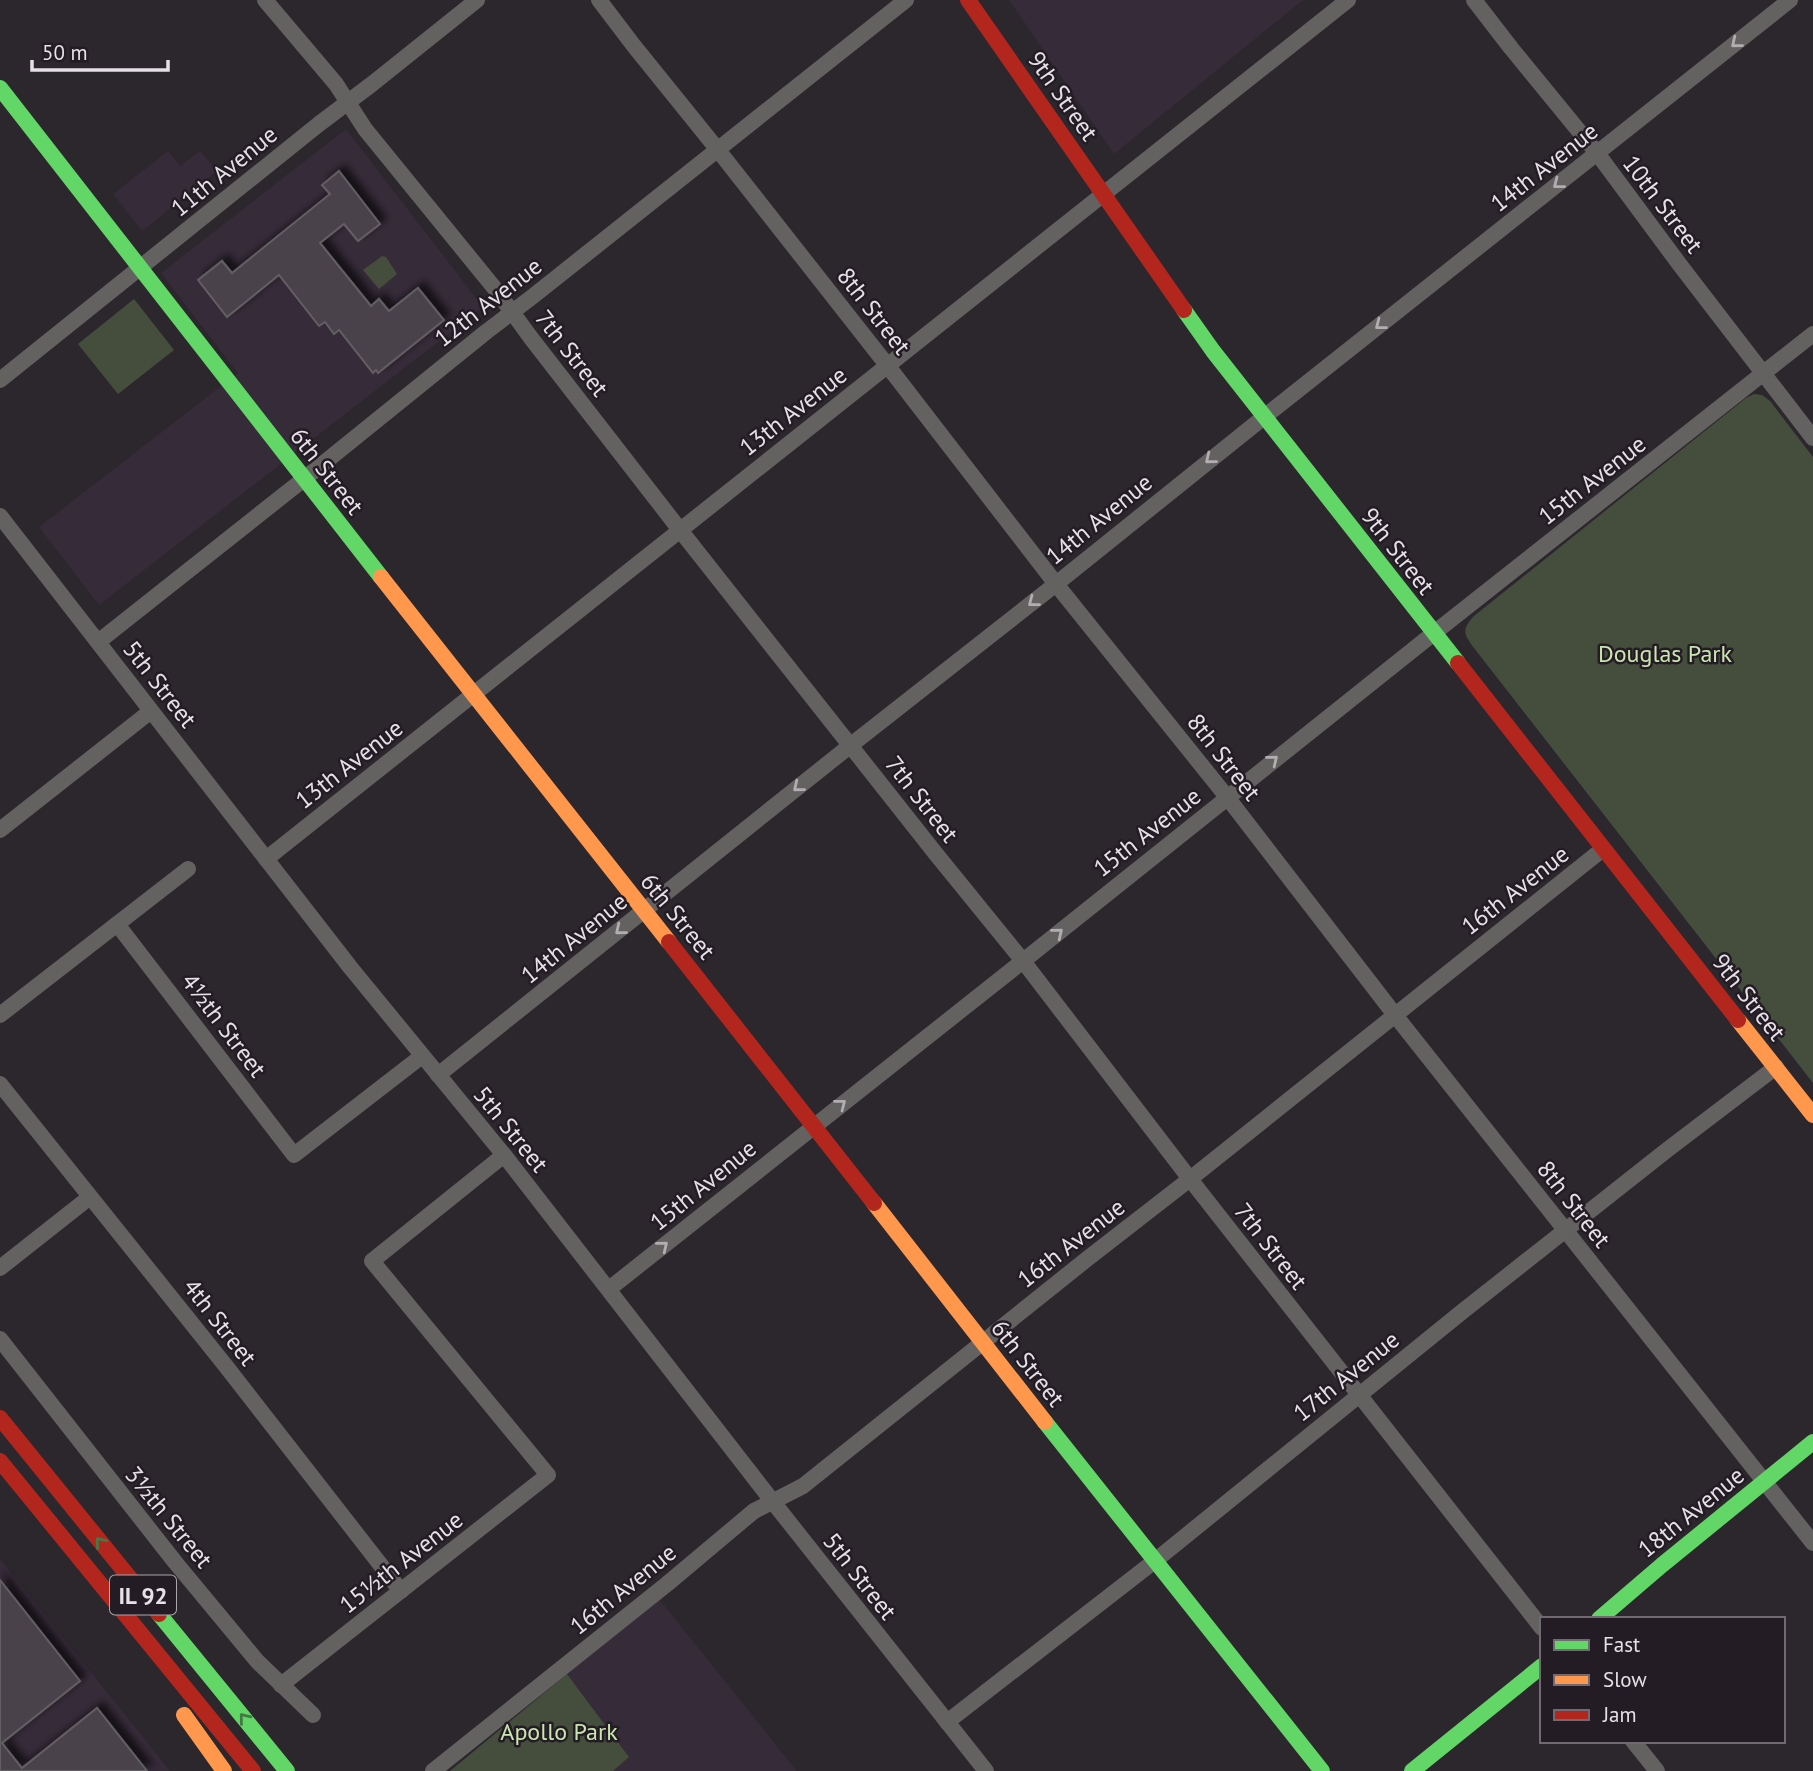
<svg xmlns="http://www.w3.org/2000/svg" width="1813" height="1771" font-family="'PT Sans',sans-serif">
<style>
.built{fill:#362b39}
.green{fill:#454e3d}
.building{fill:#4a434b;stroke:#625f63;stroke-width:2;filter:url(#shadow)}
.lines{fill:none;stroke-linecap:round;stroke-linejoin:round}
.street{stroke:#646161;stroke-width:16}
.fast{stroke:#63d668;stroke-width:16}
.slow{stroke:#ff974d;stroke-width:16}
.jam{stroke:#b3261e;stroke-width:16}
.oneway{stroke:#b2adb1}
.oneway2{stroke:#447946}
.labels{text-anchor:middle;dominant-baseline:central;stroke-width:5;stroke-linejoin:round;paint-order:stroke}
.shield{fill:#241c25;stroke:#aca5ad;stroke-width:2}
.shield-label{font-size:23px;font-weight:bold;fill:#e6e0e7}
.street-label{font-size:24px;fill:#e6e0e7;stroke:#241c25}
.park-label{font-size:24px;fill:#cae6ae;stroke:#241c25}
</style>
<defs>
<filter id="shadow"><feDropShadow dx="6" dy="-6" stdDeviation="3.5" flood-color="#0009"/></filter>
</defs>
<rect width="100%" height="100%" fill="#2c272d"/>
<g class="built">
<path d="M1009,0h294l-189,154z"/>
<path d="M346,129l137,178 -384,298 -60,-78 199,-154 -77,-100z"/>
<path d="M168,151l12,15 20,-15 17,20 -75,60 -29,-37z"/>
<path d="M0,1559l170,212h-170z"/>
<path d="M659,1599l138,172h-184l16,-14 -62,-83z"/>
</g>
<g class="green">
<path d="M382,256l4,1 11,17 -18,15 -16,-19z"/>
<path d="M134,299l40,51 -56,44 -40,-50z"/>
<path d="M1754,394l8,1 8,6 43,56v626l-339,-435c-10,-14 -13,-18 0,-32l272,-218z"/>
<path d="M567,1674l62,83 -16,14h-163z"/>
</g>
<g class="building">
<path d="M339,171l41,53 -22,17 -14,-17 -24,19 51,63 8,-7 10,12 29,-23 26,32 -66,53 -2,-3 -3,3 -34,-43 -5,4 -9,-12 -6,4 -40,-51 -52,42 -29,-37 24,-19 10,12 98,-79 -8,-9z"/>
<path d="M0,1580l80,101 -78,62 20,25 75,-60 50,63h-147z"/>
</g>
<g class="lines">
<g class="street">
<path d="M265,0l71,84 29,45 131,161 35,48 149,192 256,324 87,107 167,218 352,449"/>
<path d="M599,0l35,46 84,104 169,215 169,219 171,213 168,218 418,528"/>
<path d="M1474,0l37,48 86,105 83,112 133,173"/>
<path d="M0,380l319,-256 53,-40 105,-84"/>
<path d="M0,516l350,451 154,188 269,347 213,269"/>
<path d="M98,642l206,-163 182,-147 46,-35 374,-297"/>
<path d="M0,830l151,-119"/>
<path d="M266,859l1082,-859"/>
<path d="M117,924l177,231 128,-99"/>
<path d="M0,1015l188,-146"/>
<path d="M438,1075l413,-330 205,-161 208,-167 526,-417"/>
<path d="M0,1084l225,281 176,226"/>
<path d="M0,1268l90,-71"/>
<path d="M609,1289l414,-328 411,-328 379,-299"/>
<path d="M0,1339l175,223 82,99 56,54"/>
<path d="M281,1685l267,-210 -176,-214 132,-106"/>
<path d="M947,1722l209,-162 307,-249 204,-161 109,-83"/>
<path d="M1633,1741l24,30"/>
<path d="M433,1771l234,-187 87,-73 49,-25 284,-227 103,-80 413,-330"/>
</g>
<g class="fast">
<path d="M0,88l381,489"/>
<path d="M1184,310l29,41 245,312"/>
<path d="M1045,1422l277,349"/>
<path d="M159,1614l128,157"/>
<path d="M1599,1619l63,-54 151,-123"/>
<path d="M1412,1771l130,-105"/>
</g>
<g class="slow">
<path d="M381,577l288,365"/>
<path d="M1738,1020l75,95"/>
<path d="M874,1203l171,219"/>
<path d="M184,1715l40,56"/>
</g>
<g class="jam">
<path d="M968,0l216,310"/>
<path d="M1458,663l280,357"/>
<path d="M669,942l205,261"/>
<path d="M0,1418l159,196"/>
<path d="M0,1461l253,310"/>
</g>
</g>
<defs><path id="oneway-chevron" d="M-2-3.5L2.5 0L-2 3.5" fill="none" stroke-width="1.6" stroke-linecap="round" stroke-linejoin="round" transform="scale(1.75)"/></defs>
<g class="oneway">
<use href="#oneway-chevron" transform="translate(1736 43) rotate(141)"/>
<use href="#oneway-chevron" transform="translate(1558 184) rotate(142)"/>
<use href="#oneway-chevron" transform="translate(1380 325) rotate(142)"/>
<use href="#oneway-chevron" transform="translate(1210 459) rotate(141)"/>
<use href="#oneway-chevron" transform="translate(1033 602) rotate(142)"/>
<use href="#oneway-chevron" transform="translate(1273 760) rotate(-39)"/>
<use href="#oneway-chevron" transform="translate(798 787) rotate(141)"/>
<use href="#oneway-chevron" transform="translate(620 930) rotate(141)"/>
<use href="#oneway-chevron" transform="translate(1058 933) rotate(-39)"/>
<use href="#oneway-chevron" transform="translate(841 1104) rotate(-38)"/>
<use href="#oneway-chevron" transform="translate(663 1246) rotate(-39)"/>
</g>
<g class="oneway2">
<use href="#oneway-chevron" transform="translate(100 1542) rotate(-130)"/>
<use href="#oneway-chevron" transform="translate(244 1718) rotate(-129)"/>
</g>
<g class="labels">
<rect class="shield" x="110" y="1575.5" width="66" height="39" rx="5"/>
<g class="shield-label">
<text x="143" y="1595">IL 92</text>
</g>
<g class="street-label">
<text transform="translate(1063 96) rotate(55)">9th Street</text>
<text transform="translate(1544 167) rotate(-38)">14th Avenue</text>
<text transform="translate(224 171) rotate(-39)">11th Avenue</text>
<text transform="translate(1663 204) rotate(53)">10th Street</text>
<text transform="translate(488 302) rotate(-38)">12th Avenue</text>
<text transform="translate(874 311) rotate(52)">8th Street</text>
<text transform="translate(572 353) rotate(52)">7th Street</text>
<text transform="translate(793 411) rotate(-38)">13th Avenue</text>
<text transform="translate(327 471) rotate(52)">6th Street</text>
<text transform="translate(1592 480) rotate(-38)">15th Avenue</text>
<text transform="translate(1099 519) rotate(-39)">14th Avenue</text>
<text transform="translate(1398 551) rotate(52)">9th Street</text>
<text transform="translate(160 684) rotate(52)">5th Street</text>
<text transform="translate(1224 757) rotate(52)">8th Street</text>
<text transform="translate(349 764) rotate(-38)">13th Avenue</text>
<text transform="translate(922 799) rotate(52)">7th Street</text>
<text transform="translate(1147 832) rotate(-38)">15th Avenue</text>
<text transform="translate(1515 890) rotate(-38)">16th Avenue</text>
<text transform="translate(678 916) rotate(51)">6th Street</text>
<text transform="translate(574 938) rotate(-39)">14th Avenue</text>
<text transform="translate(1749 997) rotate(52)">9th Street</text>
<text transform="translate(224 1025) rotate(53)">4½th Street</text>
<text transform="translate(511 1129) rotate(51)">5th Street</text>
<text transform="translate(703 1185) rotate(-39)">15th Avenue</text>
<text transform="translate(1574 1204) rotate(52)">8th Street</text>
<text transform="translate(1071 1243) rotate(-38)">16th Avenue</text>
<text transform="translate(1271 1246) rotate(52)">7th Street</text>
<text transform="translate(220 1322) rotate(52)">4th Street</text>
<text transform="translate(1028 1363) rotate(52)">6th Street</text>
<text transform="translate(1346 1376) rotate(-39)">17th Avenue</text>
<text transform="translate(1691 1512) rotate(-39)">18th Avenue</text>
<text transform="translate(169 1517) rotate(51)">3½th Street</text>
<text transform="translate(401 1562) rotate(-38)">15½th Avenue</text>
<text transform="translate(860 1576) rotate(52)">5th Street</text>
<text transform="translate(623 1589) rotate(-39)">16th Avenue</text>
</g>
<g class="park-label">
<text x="1665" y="653">Douglas Park</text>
<text x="559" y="1731">Apollo Park</text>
</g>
</g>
<rect x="1540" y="1617" width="245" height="126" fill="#241c25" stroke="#726a73" stroke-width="2"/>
<rect x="1554" y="1640" width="35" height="10" fill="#63d668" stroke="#726a73" stroke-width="2"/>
<text x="1603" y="1652" font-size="21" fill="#e6e0e7">Fast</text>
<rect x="1554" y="1675" width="35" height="10" fill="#ff974d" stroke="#726a73" stroke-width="2"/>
<text x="1603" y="1687" font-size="21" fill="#e6e0e7">Slow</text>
<rect x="1554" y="1710" width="35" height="10" fill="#b3261e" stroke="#726a73" stroke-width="2"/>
<text x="1603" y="1722" font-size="21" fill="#e6e0e7">Jam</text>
<path d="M32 60v10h136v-10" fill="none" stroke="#e6e0e7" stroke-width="3.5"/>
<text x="42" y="60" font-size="21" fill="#e6e0e7" stroke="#241c25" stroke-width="5" paint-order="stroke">50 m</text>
</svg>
